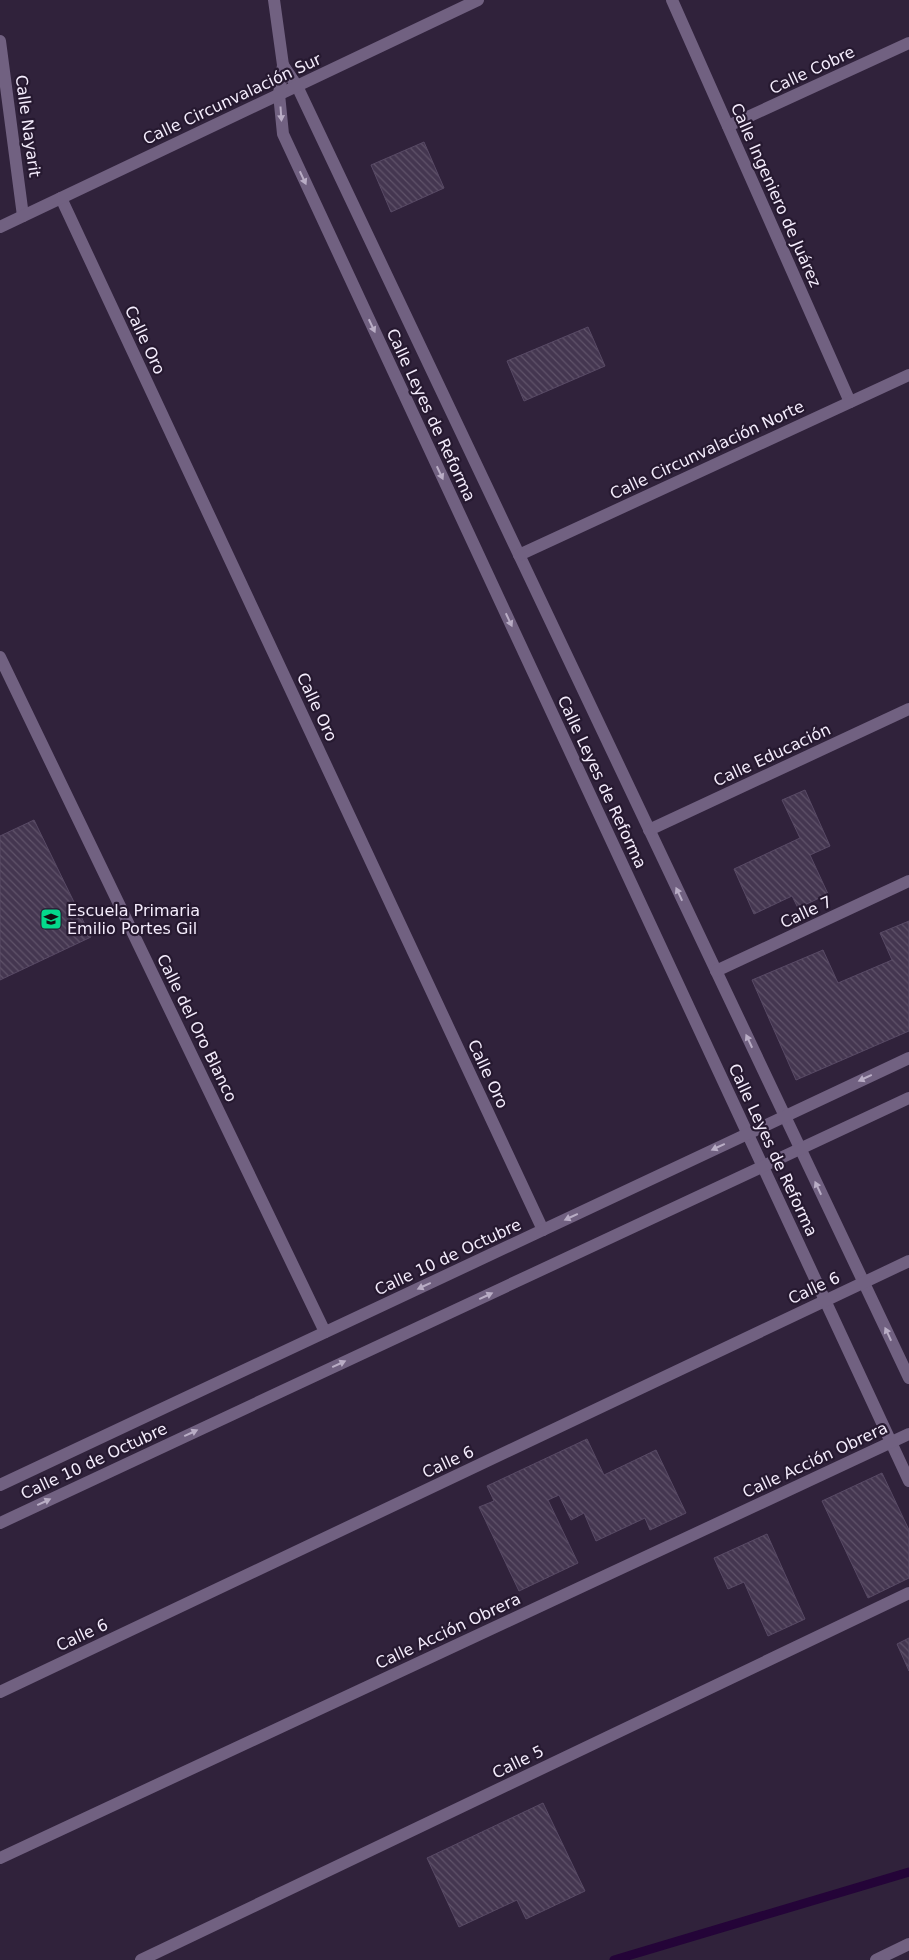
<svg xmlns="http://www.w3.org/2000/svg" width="909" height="1960" font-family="'DejaVu Sans',sans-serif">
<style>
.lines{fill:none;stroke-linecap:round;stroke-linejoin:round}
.stream{stroke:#240438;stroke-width:9}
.building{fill:url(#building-back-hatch);stroke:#584a65}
.street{stroke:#716181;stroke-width:12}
.oneway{fill:#b9adc5}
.labels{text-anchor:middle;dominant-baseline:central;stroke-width:4.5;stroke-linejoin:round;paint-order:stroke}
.street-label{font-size:16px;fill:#f4ecfc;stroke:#261930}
.poi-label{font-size:16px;fill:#f4ecfc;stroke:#261930;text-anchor:start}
</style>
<defs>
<pattern id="building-back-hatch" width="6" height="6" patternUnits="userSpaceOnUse" patternTransform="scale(1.25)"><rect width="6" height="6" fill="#443650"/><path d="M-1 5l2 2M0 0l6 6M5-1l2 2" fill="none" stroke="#60536a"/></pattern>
</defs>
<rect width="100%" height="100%" fill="#30223b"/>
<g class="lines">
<path class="stream" d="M614,1960l295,-88"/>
</g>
<g class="building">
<path d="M424,142l20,46 -53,24 -20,-47z"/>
<path d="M588,327l17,39 -81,35 -17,-40z"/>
<path d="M805,790l25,56 -20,9 18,39 -30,14 -6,-12 -38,18 -20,-45 66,-31 -18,-38z"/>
<path d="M34,820l57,117 -91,43v-144z"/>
<path d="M909,921v110l-113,49 -44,-100 71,-30 15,33 54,-23 -12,-27z"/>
<path d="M587,1439l17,36 52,-25 30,63 -36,17 -5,-12 -49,23 -12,-28 -13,7 -12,-25 -11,5 30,63 -59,28 -40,-84 15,-6 -7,-15z"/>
<path d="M882,1473l27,57v48l-41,20 -46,-97z"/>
<path d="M767,1534l38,85 -37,17 -24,-54 -16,7 -14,-31z"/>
<path d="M909,1638v33l-12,-27z"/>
<path d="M543,1803l42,88 -59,28 -9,-19 -58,27 -32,-69z"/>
</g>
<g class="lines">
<g class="street">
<path d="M274,0l9,65 -4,29 4,40 626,1347"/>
<path d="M672,0l178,402"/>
<path d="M0,41l23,175"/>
<path d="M283,65l14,21 612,1292"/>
<path d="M728,126l181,-83"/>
<path d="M61,198l482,1032"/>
<path d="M0,227l478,-227"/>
<path d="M519,555l390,-180"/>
<path d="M0,657l325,675"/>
<path d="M649,830l260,-121"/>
<path d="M716,971l193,-90"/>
<path d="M0,1485l909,-427"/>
<path d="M0,1523l909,-425"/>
<path d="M0,1692l909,-431"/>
<path d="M0,1858l909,-424"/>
<path d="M141,1960l768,-367"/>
<path d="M876,1960l33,-16"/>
</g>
</g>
<defs><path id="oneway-solid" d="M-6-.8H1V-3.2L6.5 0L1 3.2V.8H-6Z" transform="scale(1.25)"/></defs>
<g class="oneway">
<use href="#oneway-solid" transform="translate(281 114) rotate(86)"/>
<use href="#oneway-solid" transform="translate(303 178) rotate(65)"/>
<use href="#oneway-solid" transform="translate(372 326) rotate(65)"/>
<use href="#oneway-solid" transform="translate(440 473) rotate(65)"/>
<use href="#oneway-solid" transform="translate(509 620) rotate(65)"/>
<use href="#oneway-solid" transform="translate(679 894) rotate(-115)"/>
<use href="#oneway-solid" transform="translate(749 1041) rotate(-115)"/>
<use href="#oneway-solid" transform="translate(865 1078) rotate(155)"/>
<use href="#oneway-solid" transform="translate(718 1147) rotate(155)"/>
<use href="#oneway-solid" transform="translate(818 1188) rotate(-115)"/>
<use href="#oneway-solid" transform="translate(571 1217) rotate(155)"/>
<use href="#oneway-solid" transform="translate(424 1286) rotate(155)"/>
<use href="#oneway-solid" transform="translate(486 1296) rotate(-25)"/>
<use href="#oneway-solid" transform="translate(888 1334) rotate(-115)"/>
<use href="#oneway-solid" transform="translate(339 1364) rotate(-25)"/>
<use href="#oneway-solid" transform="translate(191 1433) rotate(-25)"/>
<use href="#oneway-solid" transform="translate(44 1502) rotate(-25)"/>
</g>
<defs>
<g id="school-square" transform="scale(1.125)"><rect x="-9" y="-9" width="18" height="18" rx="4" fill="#04d98b" stroke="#261930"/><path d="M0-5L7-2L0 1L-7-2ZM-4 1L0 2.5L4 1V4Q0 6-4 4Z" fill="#111"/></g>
</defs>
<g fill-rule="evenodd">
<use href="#school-square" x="51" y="919"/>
</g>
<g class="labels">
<g class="street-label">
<text transform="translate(812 70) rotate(-25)">Calle Cobre</text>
<text transform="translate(232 99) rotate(-25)">Calle Circunvalación Sur</text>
<text transform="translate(28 126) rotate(82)">Calle Nayarit</text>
<text transform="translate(776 195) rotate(66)">Calle Ingeniero de Juárez</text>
<text transform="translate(145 340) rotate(65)">Calle Oro</text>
<text transform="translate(431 415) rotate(65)">Calle Leyes de Reforma</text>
<text transform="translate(707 450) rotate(-25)">Calle Circunvalación Norte</text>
<text transform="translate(317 707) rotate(65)">Calle Oro</text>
<text transform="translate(772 755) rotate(-25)">Calle Educación</text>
<text transform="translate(602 782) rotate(65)">Calle Leyes de Reforma</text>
<text transform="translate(806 912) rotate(-25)">Calle 7</text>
<text transform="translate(197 1028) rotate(64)">Calle del Oro Blanco</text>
<text transform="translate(488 1074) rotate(65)">Calle Oro</text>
<text transform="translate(773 1150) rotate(65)">Calle Leyes de Reforma</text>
<text transform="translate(448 1257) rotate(-25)">Calle 10 de Octubre</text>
<text transform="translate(814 1288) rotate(-25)">Calle 6</text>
<text transform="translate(815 1460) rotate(-25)">Calle Acción Obrera</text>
<text transform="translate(94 1461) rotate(-25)">Calle 10 de Octubre</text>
<text transform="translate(448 1462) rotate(-25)">Calle 6</text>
<text transform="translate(448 1631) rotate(-25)">Calle Acción Obrera</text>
<text transform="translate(82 1635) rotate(-25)">Calle 6</text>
<text transform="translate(518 1762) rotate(-26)">Calle 5</text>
</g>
<g class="poi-label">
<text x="67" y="910">Escuela Primaria<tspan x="67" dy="18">Emilio Portes Gil</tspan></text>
</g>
</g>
</svg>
